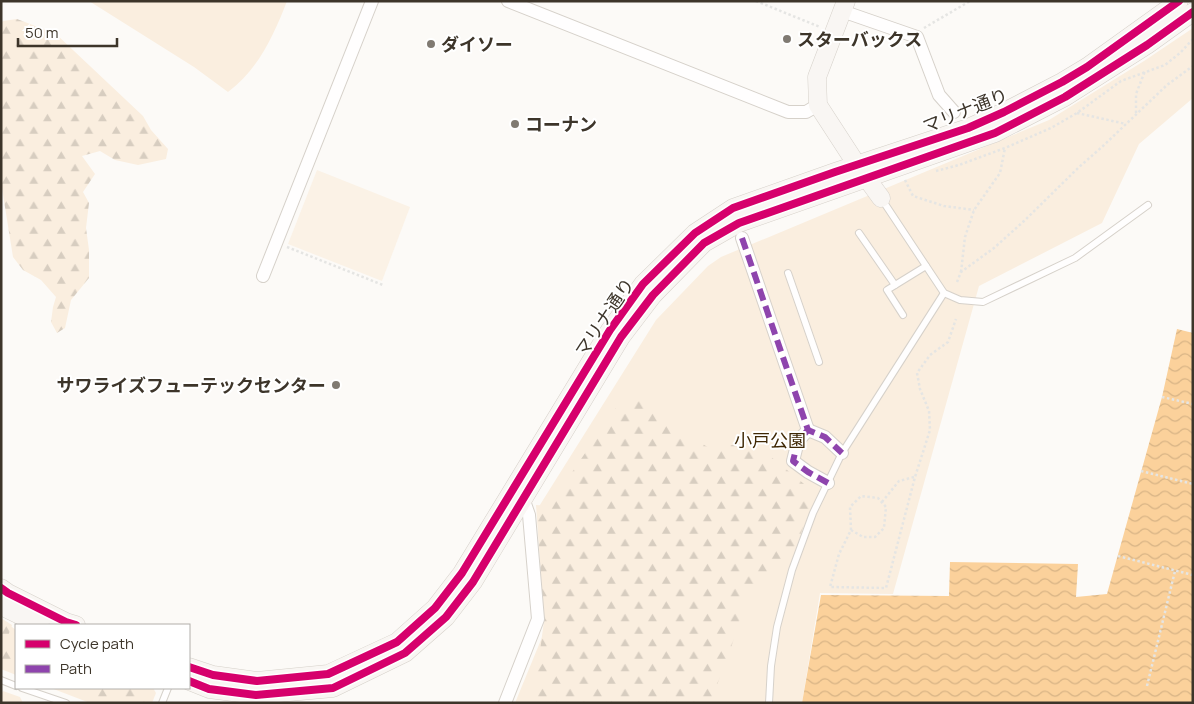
<svg xmlns="http://www.w3.org/2000/svg" width="1194" height="704" font-family="Manrope,'Noto Sans JP',sans-serif">
<style>
.built{fill:#fbf2e6}
.green{fill:#faeedf}
.forest{fill:url(#forest-firs)}
.water{fill:url(#water-waves)}
.lines{fill:none;stroke-linecap:round;stroke-linejoin:round}
.lane-casing{stroke:#d6d1ca;stroke-width:8}
.street-casing{stroke:#d6d1ca;stroke-width:14}
.secondary-casing{stroke:#d6d1ca;stroke-width:19}
.path{stroke:#e5e5e3;stroke-width:2.5;stroke-dasharray:2.5 2.5;stroke-linecap:butt}
.lane{stroke:#fffefe;stroke-width:6}
.street{stroke:#fffefe;stroke-width:12}
.secondary{stroke:#f9f6f3;stroke-width:18}
.quiet{stroke:#8e44ad;stroke-width:6;stroke-dasharray:12 6;stroke-linecap:butt}
.cycleway-casing{stroke:#fff;stroke-width:11}
.cycleway{stroke:#d6006c;stroke-width:8}
.poi-dot{fill:#807a72;stroke:#fff;stroke-width:2}
.labels{text-anchor:middle;dominant-baseline:central;stroke-width:4;stroke-linejoin:round;paint-order:stroke}
.poi-label{font-size:18px;font-weight:bold;fill:#3d352a;stroke:#fff;text-anchor:start}
.street-label{font-size:18px;fill:#3d352a;stroke:#fff}
.park-label{font-size:18px;fill:#3f2805;stroke:#fff}
</style>
<defs>
<pattern id="forest-firs" width="22" height="20" patternUnits="userSpaceOnUse" patternTransform="scale(1.25)"><rect width="22" height="20" fill="#faeedf"/><path d="M5 1l3.5 6h-7zM16 11l3.5 6h-7z" fill="#d7cdc0"/></pattern>
<pattern id="water-waves" width="16" height="10" patternUnits="userSpaceOnUse" patternTransform="scale(1.25)"><rect width="16" height="10" fill="#fbd19b"/><path d="M0 5q4-4 8 0t8 0" fill="none" stroke="#d8b486"/></pattern>
</defs>
<rect width="100%" height="100%" fill="#fcfaf7"/>
<path class="built" d="M317,170l93,37 -28,74 -94,-37z"/>
<g class="green">
<path d="M89,1h198c-13,34 -29,69 -59,91l-34,-25z"/>
<path d="M1193,28v70l-54,46 -37,79 -123,63 -86,308 -73,-1 -18,110h-287l30,-73 1,-12 -8,-110 118,-188 52,-54 13,-9 328,-137 95,-59z"/>
<path d="M1,619l15,11v45l-15,-6z"/>
<path d="M51,688h102l3,5 -4,10h-62z"/>
<path d="M3,691l17,6 3,6h-22v-8z"/>
</g>
<g class="forest">
<path d="M17,19l39,15 87,82 8,14 17,19 -2,10 -28,6 -23,-5 -15,-9 -18,5 13,18 -12,18 6,11 -3,25 3,22v28l-18,22 -6,28 -8,5 -6,-11 2,-15 3,-10 -15,-17 -18,-10 -10,-13 -12,-75v-159l2,-2z"/>
<path d="M622,399l26,1 44,37 17,11 23,-3 33,7 44,36 3,13 -12,35 -15,29 -8,5 -19,8 -10,16 -18,57 -20,52h-177l11,-82 -8,-116 13,1z"/>
<path d="M1,618l11,7 -4,11 -7,1z"/>
<path d="M1,645l15,7v15l-15,-6z"/>
<path d="M73,688h46l2,1 -3,10c-17,2 -30,-5 -45,-11z"/>
<path d="M125,688h19l5,5 -1,10h-28z"/>
</g>
<path class="water" d="M1177,329l16,4v370h-391l19,-108 128,1 1,-34 128,2 -2,33 31,-3 55,-197z"/>
<g class="lines">
<g class="lane-casing">
<g id="lane">
<path d="M881,198l63,95 16,7 23,2 92,-44 73,-53"/>
<path d="M859,233l36,52"/>
<path d="M788,273l31,89"/>
<path d="M903,315l-16,-25 39,-24"/>
<path d="M1,680l15,6"/>
<path d="M22,688l44,15"/>
<path d="M162,703l6,-15"/>
<path d="M769,703l2,-37 6,-39 15,-57 21,-57 29,-60 102,-160"/>
</g>
</g>
<g class="street-casing">
<g id="street">
<path d="M508,1l280,111h18l12,-7"/>
<path d="M842,11l75,26 22,58 15,17"/>
<path d="M742,238l66,192"/>
<path d="M263,276l109,-275"/>
<path d="M828,483l-20,-11 -15,-11 5,-20 10,-11 17,7 17,16"/>
<path d="M505,703l33,-84 -9,-104 -6,-17"/>
</g>
</g>
<g class="secondary-casing">
<g id="secondary">
<path d="M846,1l-29,76 1,28 39,60 24,33"/>
<path d="M1,588l7,5 58,29 10,3"/>
<path d="M1,606l39,19"/>
<path d="M189,667l24,8 44,6 71,-7 69,-32 38,-34 27,-35 148,-243 33,-46 52,-51 38,-25 102,-36 133,-44 36,-16 58,-30 25,-15 92,-66"/>
<path d="M189,681l20,8 47,6 77,-7 72,-35 41,-36 27,-35 148,-245 32,-42 51,-52 35,-20 256,-90 70,-36 82,-52 46,-33"/>
</g>
</g>
<g class="path">
<path d="M756,1l64,26"/>
<path d="M924,28l46,-27"/>
<path d="M1077,113l49,11"/>
<path d="M1136,113v-19l9,-23"/>
<path d="M936,171l23,-6 46,-17 46,-20 26,-15 44,-32 44,-16 15,-12 13,-14"/>
<path d="M905,180l8,16 31,10 30,4"/>
<path d="M287,247l96,38"/>
<path d="M961,272l4,-35 9,-27 26,-37 5,-25"/>
<path d="M957,282l4,-10 33,-24 30,-27 54,-53 25,-22 64,-61 26,-19"/>
<path d="M1162,397l31,7"/>
<path d="M1141,471l52,13"/>
<path d="M882,502l17,-21 15,-4"/>
<path d="M851,530l-1,-23 11,-11 17,2 8,9 -2,21 -9,9h-12l-12,-7 -12,24 -9,33 56,1 29,-111 15,-47 -1,-19 -9,-22 -3,-16 13,-18 18,-13 8,-23"/>
<path d="M1118,556l75,19"/>
<path d="M1147,686l28,-115"/>
</g>
<use href="#lane" class="lane"/>
<use href="#street" class="street"/>
<use href="#secondary" class="secondary"/>
<g class="quiet">
<path d="M742,238l66,192"/>
<path d="M828,483l-20,-11 -15,-11 5,-20 10,-11 17,7 17,16"/>
</g>
<g class="cycleway-casing">
<g id="cycleway">
<path d="M1,588l7,5 58,29 10,3"/>
<path d="M189,667l24,8 44,6 71,-7 69,-32 38,-34 27,-35 148,-243 33,-46 52,-51 38,-25 102,-36 133,-44 36,-16 58,-30 25,-15 92,-66"/>
<path d="M189,681l20,8 47,6 77,-7 72,-35 41,-36 27,-35 148,-245 32,-42 51,-52 35,-20 256,-90 70,-36 82,-52 46,-33"/>
</g>
</g>
<use href="#cycleway" class="cycleway"/>
</g>
<g class="poi-dot">
<circle cx="787" cy="39" r="5"/>
<circle cx="431" cy="44" r="5"/>
<circle cx="515" cy="124" r="5"/>
<circle cx="336" cy="385" r="5"/>
</g>
<g class="labels">
<g class="poi-label">
<text x="797" y="39">スターバックス</text>
<text x="441" y="44">ダイソー</text>
<text x="525" y="124">コーナン</text>
<text x="326" y="385" text-anchor="end">サワライズフューテックセンター</text>
</g>
<g class="street-label">
<text transform="translate(965 110) rotate(-22)">マリナ通り</text>
<text transform="translate(604 317) rotate(-56)">マリナ通り</text>
</g>
<g class="park-label">
<text x="770" y="440">小戸公園</text>
</g>
</g>
<rect width="1194" height="704" fill="none" stroke="#3d352a" stroke-width="5"/>
<rect x="15" y="624" width="175" height="65" fill="#ffffff" stroke="#b1aeaa"/>
<rect x="25" y="640" width="25" height="8" fill="#d6006c" stroke="#b1aeaa"/>
<text x="60" y="649" font-size="15" fill="#3d352a">Cycle path</text>
<rect x="25" y="665" width="25" height="8" fill="#8e44ad" stroke="#b1aeaa"/>
<text x="60" y="674" font-size="15" fill="#3d352a">Path</text>
<path d="M18 38v8h99v-8" fill="none" stroke="#3d352a" stroke-width="2.5"/>
<text x="25" y="38" font-size="15" fill="#3d352a" stroke="#ffffff" stroke-width="4" paint-order="stroke">50 m</text>
</svg>
